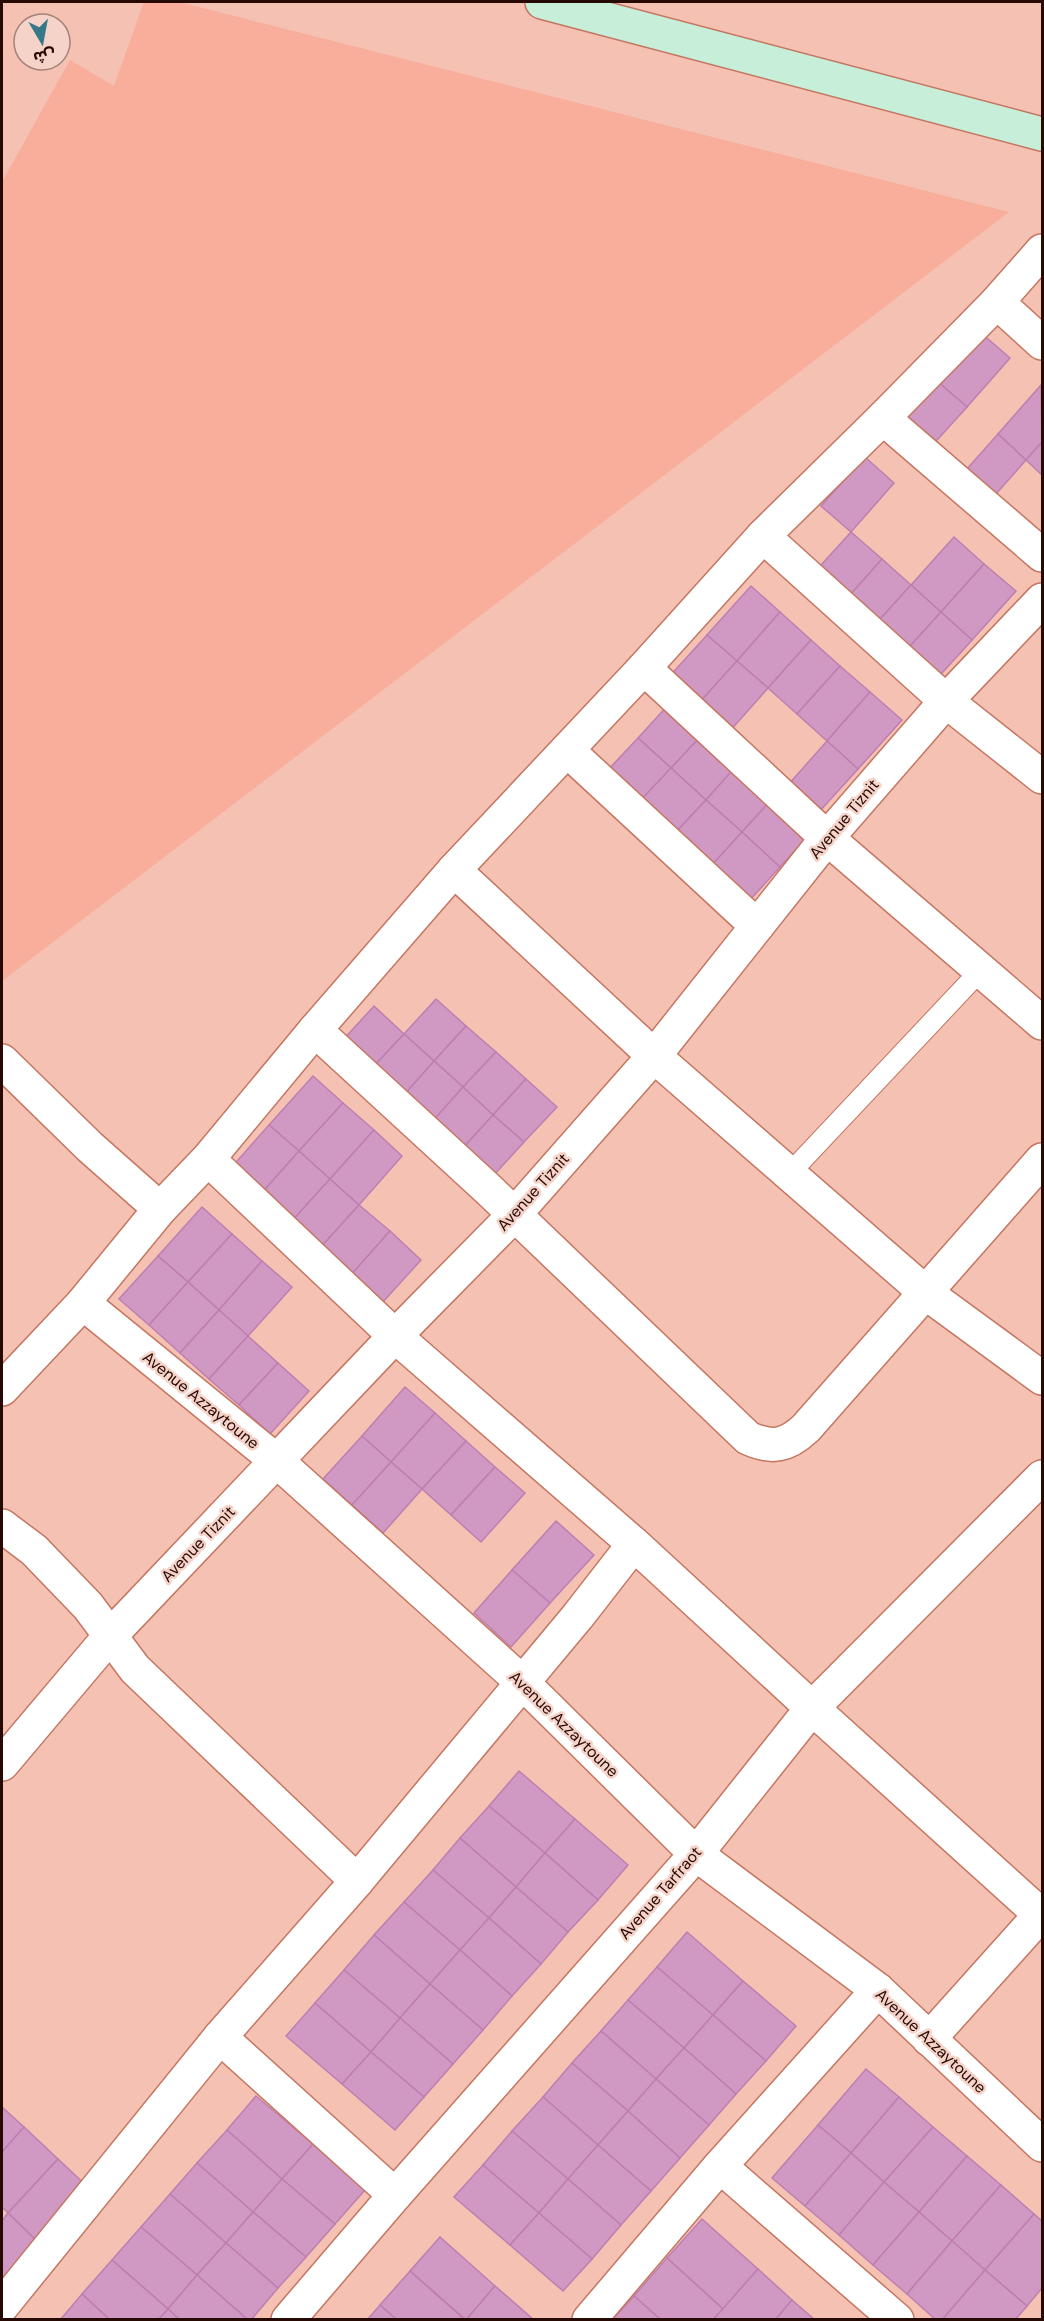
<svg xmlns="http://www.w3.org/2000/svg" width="1044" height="2321" font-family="'DM Sans','Noto Sans Arabic',sans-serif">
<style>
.built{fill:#f8ae9b}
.building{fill:#d099c3;stroke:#bf7eb0;stroke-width:1.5}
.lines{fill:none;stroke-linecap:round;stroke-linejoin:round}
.lane-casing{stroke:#c47661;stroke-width:22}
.street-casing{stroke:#c47661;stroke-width:36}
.secondary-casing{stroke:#c47661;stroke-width:36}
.lane{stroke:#fff;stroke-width:20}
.street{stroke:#fff;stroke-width:33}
.secondary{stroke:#c6eed8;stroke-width:33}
.labels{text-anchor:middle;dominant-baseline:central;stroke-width:5;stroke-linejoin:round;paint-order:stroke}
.street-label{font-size:16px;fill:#260903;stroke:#f6d3c9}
</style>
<rect width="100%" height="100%" fill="#f4c1b3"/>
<path class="built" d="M144,2h35l830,210 -1007,769v-799l68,-122 44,26z"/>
<g class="building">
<path d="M980,332l30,26 -43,49 -30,-26z"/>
<path d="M937,381l30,26 -39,43 -30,-26z"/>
<path d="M1041,385l1,57 -16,18 -28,-26z"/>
<path d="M998,434l28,26 -38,43 -29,-25z"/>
<path d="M1042,442v33l-16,-15z"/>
<path d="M865,457l29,26 -43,49 -30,-26z"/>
<path d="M851,532l31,27 -39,44 -31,-28z"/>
<path d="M954,537l30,27 -43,48 -30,-27z"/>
<path d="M882,559l29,26 -39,43 -29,-25z"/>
<path d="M984,564l32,27 -44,49 -31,-28z"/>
<path d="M911,585l30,27 -39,43 -30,-27z"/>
<path d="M751,586l29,26 -43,49 -30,-26z"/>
<path d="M780,612l31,28 -43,48 -31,-27z"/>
<path d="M941,612l31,28 -39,43 -31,-28z"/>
<path d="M707,635l30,26 -39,43 -30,-26z"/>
<path d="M811,640l29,26 -43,48 -29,-26z"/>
<path d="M737,661l31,27 -39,44 -31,-28z"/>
<path d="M840,666l30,26 -43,49 -30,-27z"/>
<path d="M870,692l32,28 -44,49 -31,-28z"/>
<path d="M670,703l34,30 -33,35 -33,-30z"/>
<path d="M704,733l34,31 -32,36 -35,-32z"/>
<path d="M638,738l33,30 -31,33 -33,-30z"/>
<path d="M827,741l31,28 -39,43 -31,-27z"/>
<path d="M738,764l36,33 -32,35 -36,-32z"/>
<path d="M671,768l35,32 -31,33 -35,-32z"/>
<path d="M774,797l38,35 -32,35 -38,-35z"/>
<path d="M706,800l36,32 -31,34 -36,-33z"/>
<path d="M742,832l38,35 -31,34 -38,-35z"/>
<path d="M436,999l30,27 -32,35 -30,-27z"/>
<path d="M374,1006l30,28 -31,33 -30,-27z"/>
<path d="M466,1026l30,26 -33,35 -29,-26z"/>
<path d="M404,1034l30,27 -30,34 -31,-28z"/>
<path d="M496,1052l30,27 -33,36 -30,-28z"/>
<path d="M434,1061l29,26 -30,34 -29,-26z"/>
<path d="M313,1076l30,27 -44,48 -30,-26z"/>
<path d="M526,1079l31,28 -33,35 -31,-27z"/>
<path d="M463,1087l30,28 -30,33 -30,-27z"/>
<path d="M343,1103l31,27 -44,49 -31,-28z"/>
<path d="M493,1115l31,27 -31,34 -30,-28z"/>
<path d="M269,1125l30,26 -39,44 -29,-27z"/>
<path d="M374,1130l28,26 -43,49 -29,-26z"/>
<path d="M299,1151l31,28 -39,43 -31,-27z"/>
<path d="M330,1179l29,26 -39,43 -29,-26z"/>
<path d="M359,1205l31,26 -39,44 -31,-27z"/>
<path d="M202,1207l30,27 -44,48 -30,-26z"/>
<path d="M390,1231l31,29 -39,43 -31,-28z"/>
<path d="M232,1234l30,27 -43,49 -31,-28z"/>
<path d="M158,1256l30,26 -39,43 -30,-26z"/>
<path d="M262,1261l30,26 -44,49 -29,-26z"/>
<path d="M188,1282l31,28 -39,43 -31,-28z"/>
<path d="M219,1310l29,26 -39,43 -29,-26z"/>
<path d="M248,1336l30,27 -39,42 -30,-26z"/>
<path d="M278,1363l31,28 -39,43 -31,-29z"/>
<path d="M405,1387l30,26 -44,49 -29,-26z"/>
<path d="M435,1413l31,28 -44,48 -31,-27z"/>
<path d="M362,1436l29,26 -39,43 -29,-26z"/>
<path d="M466,1441l29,26 -44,48 -29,-26z"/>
<path d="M391,1462l31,27 -39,44 -31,-28z"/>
<path d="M495,1467l30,26 -44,49 -30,-27z"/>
<path d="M556,1521l38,34 -44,48 -38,-33z"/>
<path d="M512,1570l38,33 -39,44 -37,-34z"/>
<path d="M519,1771l56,48 -30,34 -56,-47z"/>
<path d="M489,1806l56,47 -29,34 -56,-49z"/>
<path d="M575,1819l53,46 -30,35 -53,-47z"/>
<path d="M460,1838l56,49 -27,31 -56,-48z"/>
<path d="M545,1853l53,47 -30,32 -52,-45z"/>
<path d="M433,1870l56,48 -29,32 -56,-48z"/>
<path d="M516,1887l52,45 -27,32 -52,-46z"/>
<path d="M404,1902l56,48 -30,34 -56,-49z"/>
<path d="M489,1918l52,46 -29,32 -52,-46z"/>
<path d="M687,1932l56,49 -30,34 -56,-48z"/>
<path d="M374,1935l56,49 -30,34 -56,-48z"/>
<path d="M460,1950l52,46 -29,34 -53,-46z"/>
<path d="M657,1967l56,48 -29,33 -56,-48z"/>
<path d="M344,1970l56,48 -29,34 -56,-49z"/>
<path d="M743,1981l53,45 -30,35 -53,-46z"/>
<path d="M430,1984l53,46 -30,34 -53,-46z"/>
<path d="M628,2000l56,48 -28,31 -55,-48z"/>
<path d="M315,2003l56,49 -29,32 -56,-48z"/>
<path d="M713,2015l53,46 -30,33 -52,-46z"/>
<path d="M400,2018l53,46 -29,33 -53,-45z"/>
<path d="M601,2031l55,48 -28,32 -56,-48z"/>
<path d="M684,2048l52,46 -27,31 -53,-46z"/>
<path d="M371,2052l53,45 -29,33 -53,-46z"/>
<path d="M572,2063l56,48 -30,34 -55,-48z"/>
<path d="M866,2069l33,28 -48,56 -33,-28z"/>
<path d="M656,2079l53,46 -29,33 -52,-47z"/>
<path d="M256,2096l57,48 -31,35 -55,-49z"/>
<path d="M543,2097l55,48 -30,34 -56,-48z"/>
<path d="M899,2097l34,30 -49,55 -33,-29z"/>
<path d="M2,2107l22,20 -22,25z"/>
<path d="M628,2111l52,47 -29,33 -53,-46z"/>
<path d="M818,2125l33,28 -46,53 -33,-28z"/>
<path d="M24,2127l34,32 -50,54 -6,-6v-55z"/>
<path d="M933,2127l34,29 -48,56 -35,-30z"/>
<path d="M227,2130l55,49 -29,33 -56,-49z"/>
<path d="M512,2131l56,48 -29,34 -56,-48z"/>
<path d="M313,2144l52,46 -30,34 -53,-45z"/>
<path d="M598,2145l53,46 -30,34 -53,-46z"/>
<path d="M851,2153l33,29 -45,53 -34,-29z"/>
<path d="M967,2156l34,29 -49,56 -33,-29z"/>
<path d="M58,2159l34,32 -50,55 -34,-33z"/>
<path d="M197,2163l56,49 -27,31 -56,-49z"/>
<path d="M483,2165l56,48 -29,32 -56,-48z"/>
<path d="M282,2179l53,45 -29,33 -53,-45z"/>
<path d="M568,2179l53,46 -29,34 -53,-46z"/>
<path d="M884,2182l35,30 -46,53 -34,-30z"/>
<path d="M1001,2185l33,29 -49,56 -33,-29z"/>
<path d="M170,2194l56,49 -29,32 -56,-48z"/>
<path d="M253,2212l53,45 -28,31 -52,-45z"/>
<path d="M919,2212l33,29 -45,53 -34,-29z"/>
<path d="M8,2213l34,33 -40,43v-68z"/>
<path d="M539,2213l53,46 -29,32 -53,-46z"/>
<path d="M1034,2214l8,7v67l-15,18 -42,-36z"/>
<path d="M702,2219l56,50 -35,40 -56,-51z"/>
<path d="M141,2227l56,48 -29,34 -56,-49z"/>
<path d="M440,2237l55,49 -29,34 -56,-49z"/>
<path d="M952,2241l33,29 -43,50h-6l-29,-26z"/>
<path d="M226,2243l52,45 -27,32h-3l-51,-45z"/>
<path d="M667,2258l56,51 -10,11h-52l-27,-24z"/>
<path d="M112,2260l56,49 -10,11h-48l-28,-26z"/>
<path d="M758,2269l34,31 -17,20h-62z"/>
<path d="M985,2270l42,36 -12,14h-73z"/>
<path d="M410,2271l55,49h-68l-17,-15z"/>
<path d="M197,2275l51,45h-68l-12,-11z"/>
<path d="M495,2286l39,34h-68z"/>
<path d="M82,2294l28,26h-50z"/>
<path d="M634,2296l27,24h-49z"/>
<path d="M792,2300l23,20h-40z"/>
<path d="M380,2305l17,15h-30z"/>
<path d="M168,2309l12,11h-22z"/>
</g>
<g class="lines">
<g class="lane-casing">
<path id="lane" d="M789,1174l192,-204"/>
</g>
<g class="street-casing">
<g id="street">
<path d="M997,302l45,41"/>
<path d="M883,418l159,137"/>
<path d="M763,536l183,165 96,76"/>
<path d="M644,668l183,170 215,185"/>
<path d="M567,750l190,176"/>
<path d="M454,870l200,186 272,237 116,85"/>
<path d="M315,1030l173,159 260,249c24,11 39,8 58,-10l236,-268"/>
<path d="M2,1061l88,86 70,62"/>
<path d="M208,1159l187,177 239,208 178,164 230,208"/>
<path d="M83,1303l195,159 244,220 174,172 182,136 164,155"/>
<path d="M2,1389l81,-86 77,-94 48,-50 107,-129 139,-160 190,-202 119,-132 120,-118 114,-116 45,-51"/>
<path d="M2,1526l32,24 54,56 47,63 222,212"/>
<path d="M2,1764l108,-128 285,-300 119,-121 140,-159 173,-218 119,-137 96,-101"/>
<path d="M220,2037l175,158"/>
<path d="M929,2039l112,-125"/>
<path d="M720,2166l177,154"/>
<path d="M2,2306l218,-269 137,-156 221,-265 56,-72"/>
<path d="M288,2320l107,-125 301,-341 116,-146 230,-231"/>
<path d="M589,2320l131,-154 158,-176"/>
</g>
</g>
<g class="secondary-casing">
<path id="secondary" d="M542,2l500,132"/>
</g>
<use href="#lane" class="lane"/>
<use href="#street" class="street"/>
<use href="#secondary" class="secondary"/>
</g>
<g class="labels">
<g class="street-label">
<text transform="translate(844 819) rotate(-50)">Avenue Tiznit</text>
<text transform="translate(533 1192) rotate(-48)">Avenue Tiznit</text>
<text transform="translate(201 1400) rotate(39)">Avenue Azzaytoune</text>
<text transform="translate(198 1544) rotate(-46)">Avenue Tiznit</text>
<text transform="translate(564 1724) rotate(44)">Avenue Azzaytoune</text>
<text transform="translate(660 1893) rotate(-49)">Avenue Tarfraot</text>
<text transform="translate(931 2041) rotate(43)">Avenue Azzaytoune</text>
</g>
</g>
<rect width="1044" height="2321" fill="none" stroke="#260903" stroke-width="6"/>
<g transform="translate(42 42) rotate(170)"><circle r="28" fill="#f6d3c9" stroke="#a3827a" stroke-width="1.5"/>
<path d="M0-4.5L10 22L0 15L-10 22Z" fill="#357988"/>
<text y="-9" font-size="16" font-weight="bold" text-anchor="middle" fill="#260903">ش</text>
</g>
</svg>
